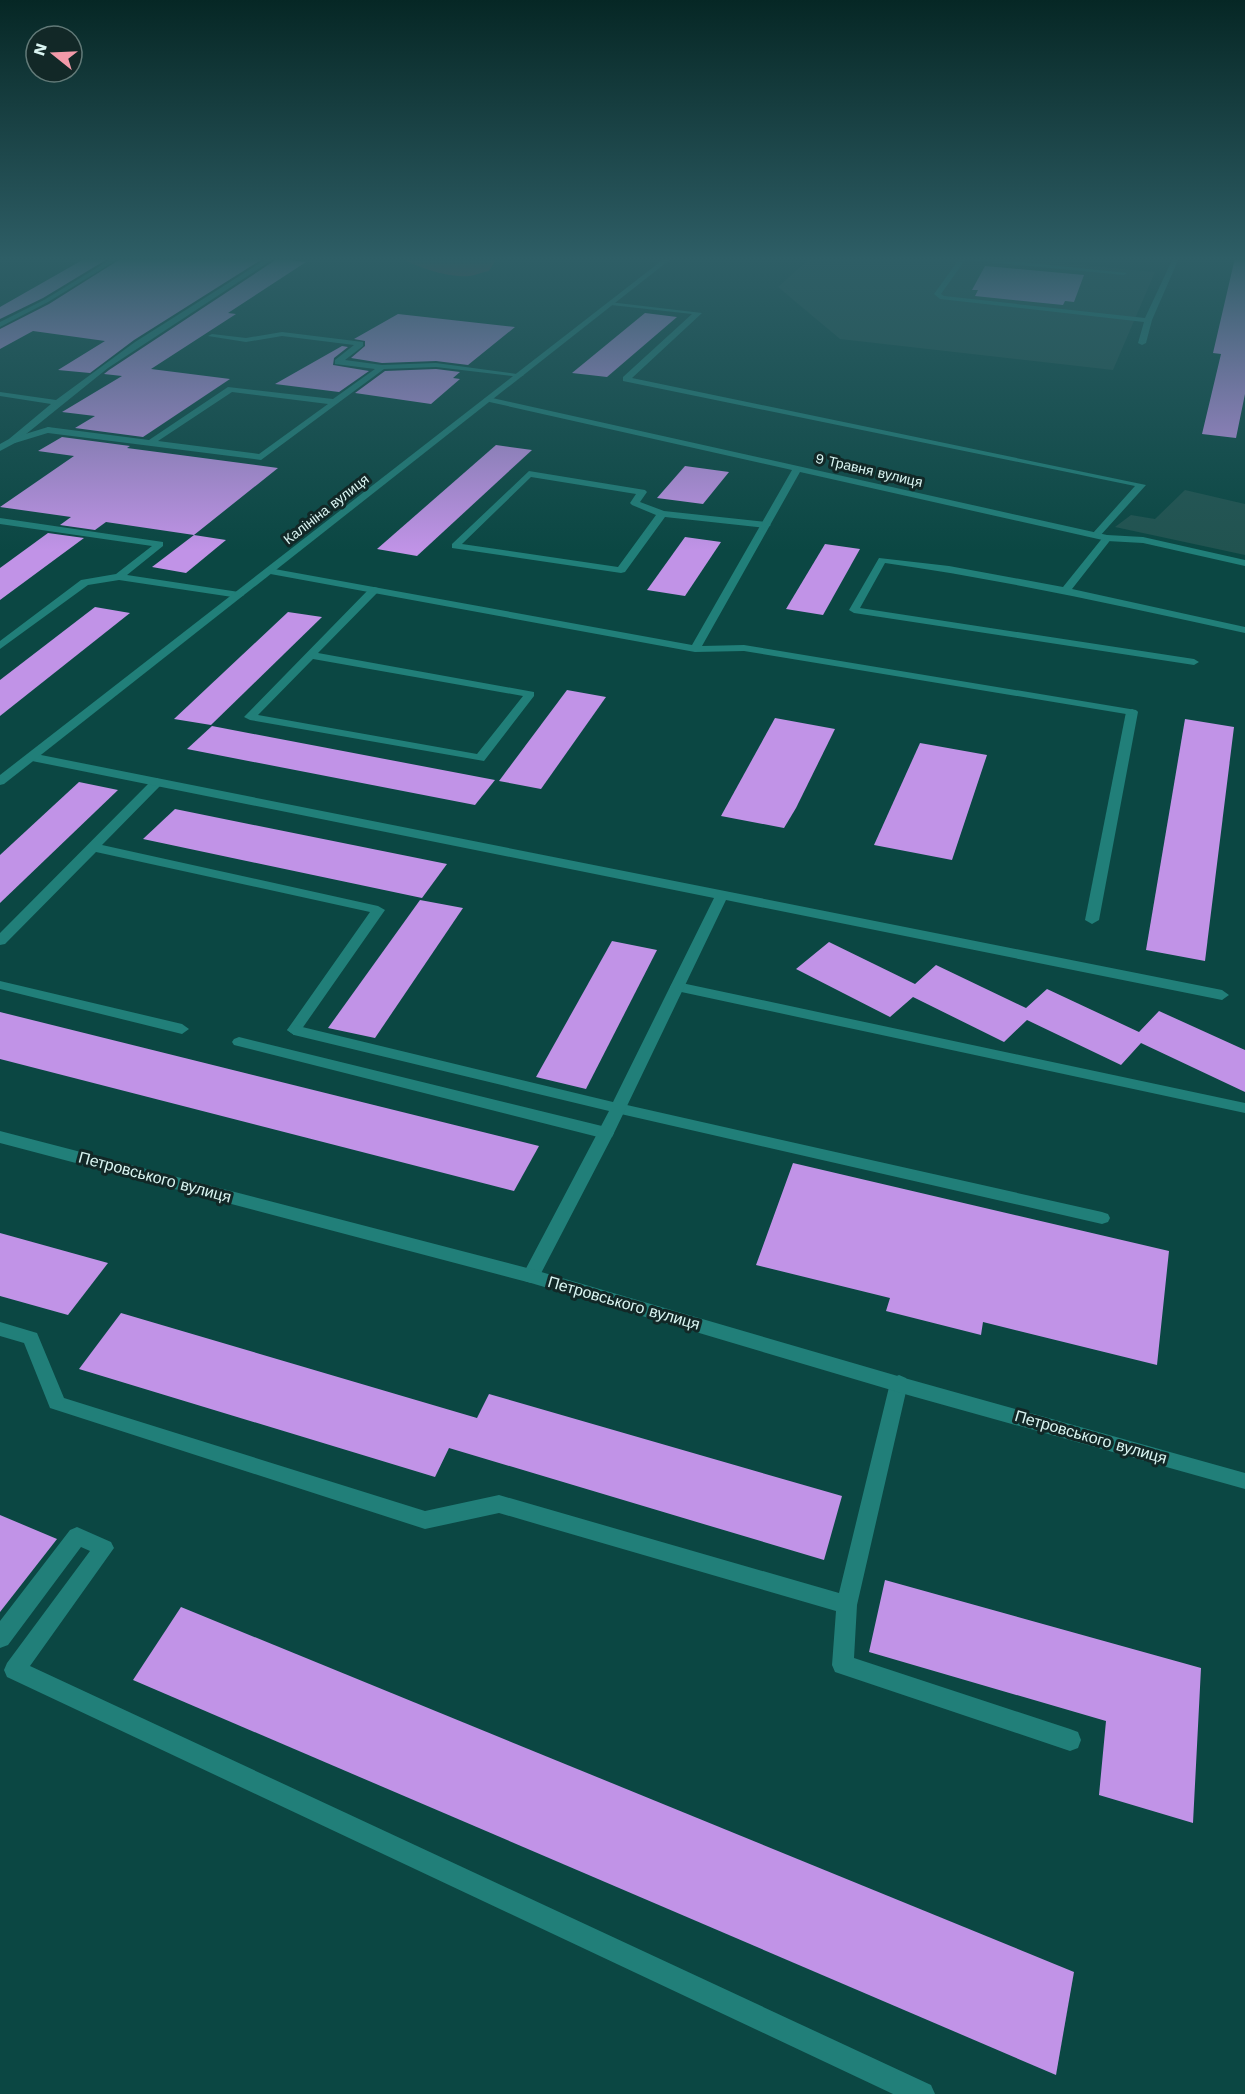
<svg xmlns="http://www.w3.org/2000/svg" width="1245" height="2094" font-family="'Work Sans',sans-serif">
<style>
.built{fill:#215350}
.green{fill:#7c3645}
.building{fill:#c193e7}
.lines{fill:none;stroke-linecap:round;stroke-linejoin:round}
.service{fill:#217f79;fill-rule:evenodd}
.minor{fill:#217f79;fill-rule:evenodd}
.tertiary{fill:#217f79;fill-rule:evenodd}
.labels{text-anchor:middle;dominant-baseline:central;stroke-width:6;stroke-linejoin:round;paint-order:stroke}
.far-street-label{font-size:14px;fill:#daf5f2;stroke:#122827}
.street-label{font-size:16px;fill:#daf5f2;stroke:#122827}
</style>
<rect width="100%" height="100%" fill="#0b4743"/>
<g class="built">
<path d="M810,258h199l146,14 -42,98 -273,-31 -62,-52z"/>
<path d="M1185,490l60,14v51l-130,-28 16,-12 24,4z"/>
</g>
<path class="green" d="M401,258h96l-8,13c-6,1 -13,4 -19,5 -21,2 -51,-8 -69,-18z"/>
<g class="building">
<path d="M86,258h23l-66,40 -43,21v-12z"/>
<path d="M122,258h142l-130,82 -44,33 -32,-3 47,-29 -72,-10 -33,18v-20l49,-25z"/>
<path d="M1235,258h10v136l-9,44 -34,-4 19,-80 -8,-1z"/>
<path d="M277,259l29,3 -78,51 8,1 -85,55 79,10 -87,58 -68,-9 20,-12 -33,-4 60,-36 -18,-2 5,-4z"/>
<path d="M985,266l99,9 -10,27 -9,-1 -2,4 -88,-9 3,-6h-6z"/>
<path d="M645,313l32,4 -70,60 -35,-4z"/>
<path d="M398,314l117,13 -47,38 -32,-4 -54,2 -31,-5 14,-12v-5l-11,-2z"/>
<path d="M342,346l6,1 -14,11 -1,7 36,6 -30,21 -64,-8z"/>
<path d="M436,369l24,3 -7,6 7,1 -29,25 -76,-11 30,-22z"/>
<path d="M62,437l68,9 -3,2 151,20 -84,67 -88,-13 -11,8 -35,-5 11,-8 -71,-10 74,-51 -36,-5z"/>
<path d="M496,445l36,5 -115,106 -40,-7z"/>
<path d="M685,466l44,6 -26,32 -46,-6z"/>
<path d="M48,533l36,5 -84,62v-32z"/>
<path d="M194,535l32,5 -40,33 -34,-6z"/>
<path d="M685,537l36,5 -36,54 -38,-6z"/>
<path d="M825,544l35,5 -37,66 -37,-6z"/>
<path d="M95,607l35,6 -130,103v-36z"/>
<path d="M288,612l34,5 -111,108 -37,-6z"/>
<path d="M567,690l39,7 -65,92 -42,-8z"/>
<path d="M775,718l60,11 -39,79 -12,20 -63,-12z"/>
<path d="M1185,719l49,8 -29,234 -59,-11z"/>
<path d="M212,726l283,54 -20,25 -288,-56z"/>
<path d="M920,743l67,12 -35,105 -78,-15z"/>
<path d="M79,782l39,8 -118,113v-48z"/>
<path d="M175,809l272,55 -25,34 -279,-59z"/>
<path d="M420,900l43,8 -88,130 -47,-10z"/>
<path d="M612,941l45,9 -71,139 -50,-12z"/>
<path d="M829,942l86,42 21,-19 90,43 21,-19 92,43 20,-21 86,39v42l-104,-49 -20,22 -94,-45 -23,22 -91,-45 -23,20 -94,-48z"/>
<path d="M0,1012l539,134 -25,45 -514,-132z"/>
<path d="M793,1163l376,88 -12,114 -174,-43 -2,13 -95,-24 4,-13 -134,-33z"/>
<path d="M0,1233l108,30 -40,52 -68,-19z"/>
<path d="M121,1313l356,105 12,-24 353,102 -18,64 -375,-112 -14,29 -356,-108z"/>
<path d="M0,1515l57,24 -57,73z"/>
<path d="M885,1580l316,88 -8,155 -94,-28 7,-74 -237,-69z"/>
<path d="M181,1607l893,365 -18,103 -923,-395z"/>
</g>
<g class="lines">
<g class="service">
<path d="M113,258h7l-72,44 -48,25v-5l44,-22z"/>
<path d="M268,258h7l-167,110 -93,75h-6v-4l42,-35 -51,-8v-4l56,8 79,-58z"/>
<path d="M960,258h23l144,15 -3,2 -159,-15 -24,34 3,2 201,22 28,-60h6l-27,62 -6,23 -4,2 -4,-2 6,-21 -204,-23 -6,-5z"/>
<path d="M609,302l93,11 -70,65 514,107 -47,52 -3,1 -5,-3 2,-2 42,-47 -512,-105v-4l69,-63 -81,-9z"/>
<path d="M282,332l81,10v4l-18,14 37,5 54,-2 88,12 -4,2 -84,-10 -52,2 -123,91 -213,-27 -4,-3 4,-3 101,13 79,-53 105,12 42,-30 -40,-5v-4l19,-15 -72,-9 -36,6 -38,-6 4,-2 34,4zM232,392l96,12 -69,50 -101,-13z"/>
<path d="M529,471l116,19 2,2 -7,10 24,9 102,11 5,3 -5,3 -101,-11 -40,55 -4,1 -169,-25v-4zM531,477l105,17 -6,9 2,2 24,10 -38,52 -156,-23z"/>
<path d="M0,518l163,24v4l-36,29 112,17 5,3 -5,3 -120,-18 -31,5 -88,64v-8l81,-61 35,-6 36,-28 -152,-22z"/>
<path d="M1107,535l5,3 -40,51 173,38v6c-120,-26 -239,-53 -360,-70l-25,45 334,51 5,3 -5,3 -340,-52 -5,-3 30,-52 70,8 114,21 41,-51z"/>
<path d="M374,587l4,1v4l-60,61 216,39v4l-50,65 -234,-41 -6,-3 126,-129zM313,659l210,37 -46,58 -219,-39z"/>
<path d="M1132,709l6,3 -39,208 -7,4 -7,-4 41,-208z"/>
<path d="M157,778l6,4 -2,3 -59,60 276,61 7,4 -86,123 -5,2 -7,-5 83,-118 -274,-60 -91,92 -5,1v-12l153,-154z"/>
<path d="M0,981l182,43 7,5 -7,5 -182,-45z"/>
<path d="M677,982l568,121v10l-573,-123 -2,-3 2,-3z"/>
<path d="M239,1037l367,90 6,2 2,4 -2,4 -6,2 -372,-94 -2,-3 2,-3z"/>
<path d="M618,1103l484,109 6,2 2,4 -2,4 -6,2 -490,-112 -2,-4 2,-4z"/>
<path d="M0,1322l37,11 27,65 361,113 74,-16 340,98 51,-210 2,-5 7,-3 7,3 2,5 -51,222 -3,53 216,71 8,3 3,8 -3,8 -8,3 -235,-79 -3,-7 4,-54 -337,-98 -74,16 -375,-121 -26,-65 -24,-7z"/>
<path d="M77,1527l34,15 3,6 -84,118 901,419 4,9h-42l-886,-417 -3,-7 3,-7 83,-112 -9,-4 -73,98 -8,3v-27l70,-91z"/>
</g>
<g class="minor">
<path d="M488,397l619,138 36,2 102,23v6l-102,-23 -36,-2 -307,-69 -98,174 42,-1 392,65 2,2 -6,3 -388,-64 -49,1 -430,-79 -1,-2 5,-3 423,77 100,-175 -307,-69 -1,-2z"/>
<path d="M48,427l3,1v4l-36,11 -15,8v-7l9,-5z"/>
<path d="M31,753l1191,237 7,5 -7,5 -496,-100 -112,233 -77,148 -6,2 -6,-2 -3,-5 87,-165 -315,-76 -7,-5 7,-5 319,77 101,-204 -687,-138 -2,-3z"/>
</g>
<g class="tertiary">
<path d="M665,258h7l-668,526 -4,1v-10z"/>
<path d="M0,1131l531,138 377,110 337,94v16l-337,-94 -377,-112 -531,-140z"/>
</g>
</g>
<linearGradient id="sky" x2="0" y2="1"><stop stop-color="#062725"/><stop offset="0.47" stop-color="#2e5e66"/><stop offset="1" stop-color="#2e5e66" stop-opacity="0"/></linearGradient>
<rect width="1245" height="551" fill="url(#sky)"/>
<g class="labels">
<g class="far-street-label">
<text transform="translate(869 470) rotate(13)">9 Травня вулиця</text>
<text transform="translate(326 509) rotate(-38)">Калініна вулиця</text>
</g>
<g class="street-label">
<text transform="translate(155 1177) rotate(15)">Петровського вулиця</text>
<text transform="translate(624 1303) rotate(16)">Петровського вулиця</text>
<text transform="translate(1091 1437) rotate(16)">Петровського вулиця</text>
</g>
</g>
<g transform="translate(54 54) rotate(288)"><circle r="28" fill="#122827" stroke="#627a78" stroke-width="1.5"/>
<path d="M0-4.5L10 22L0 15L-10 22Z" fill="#f39aa9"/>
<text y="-9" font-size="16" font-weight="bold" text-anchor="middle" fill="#daf5f2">N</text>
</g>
</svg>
